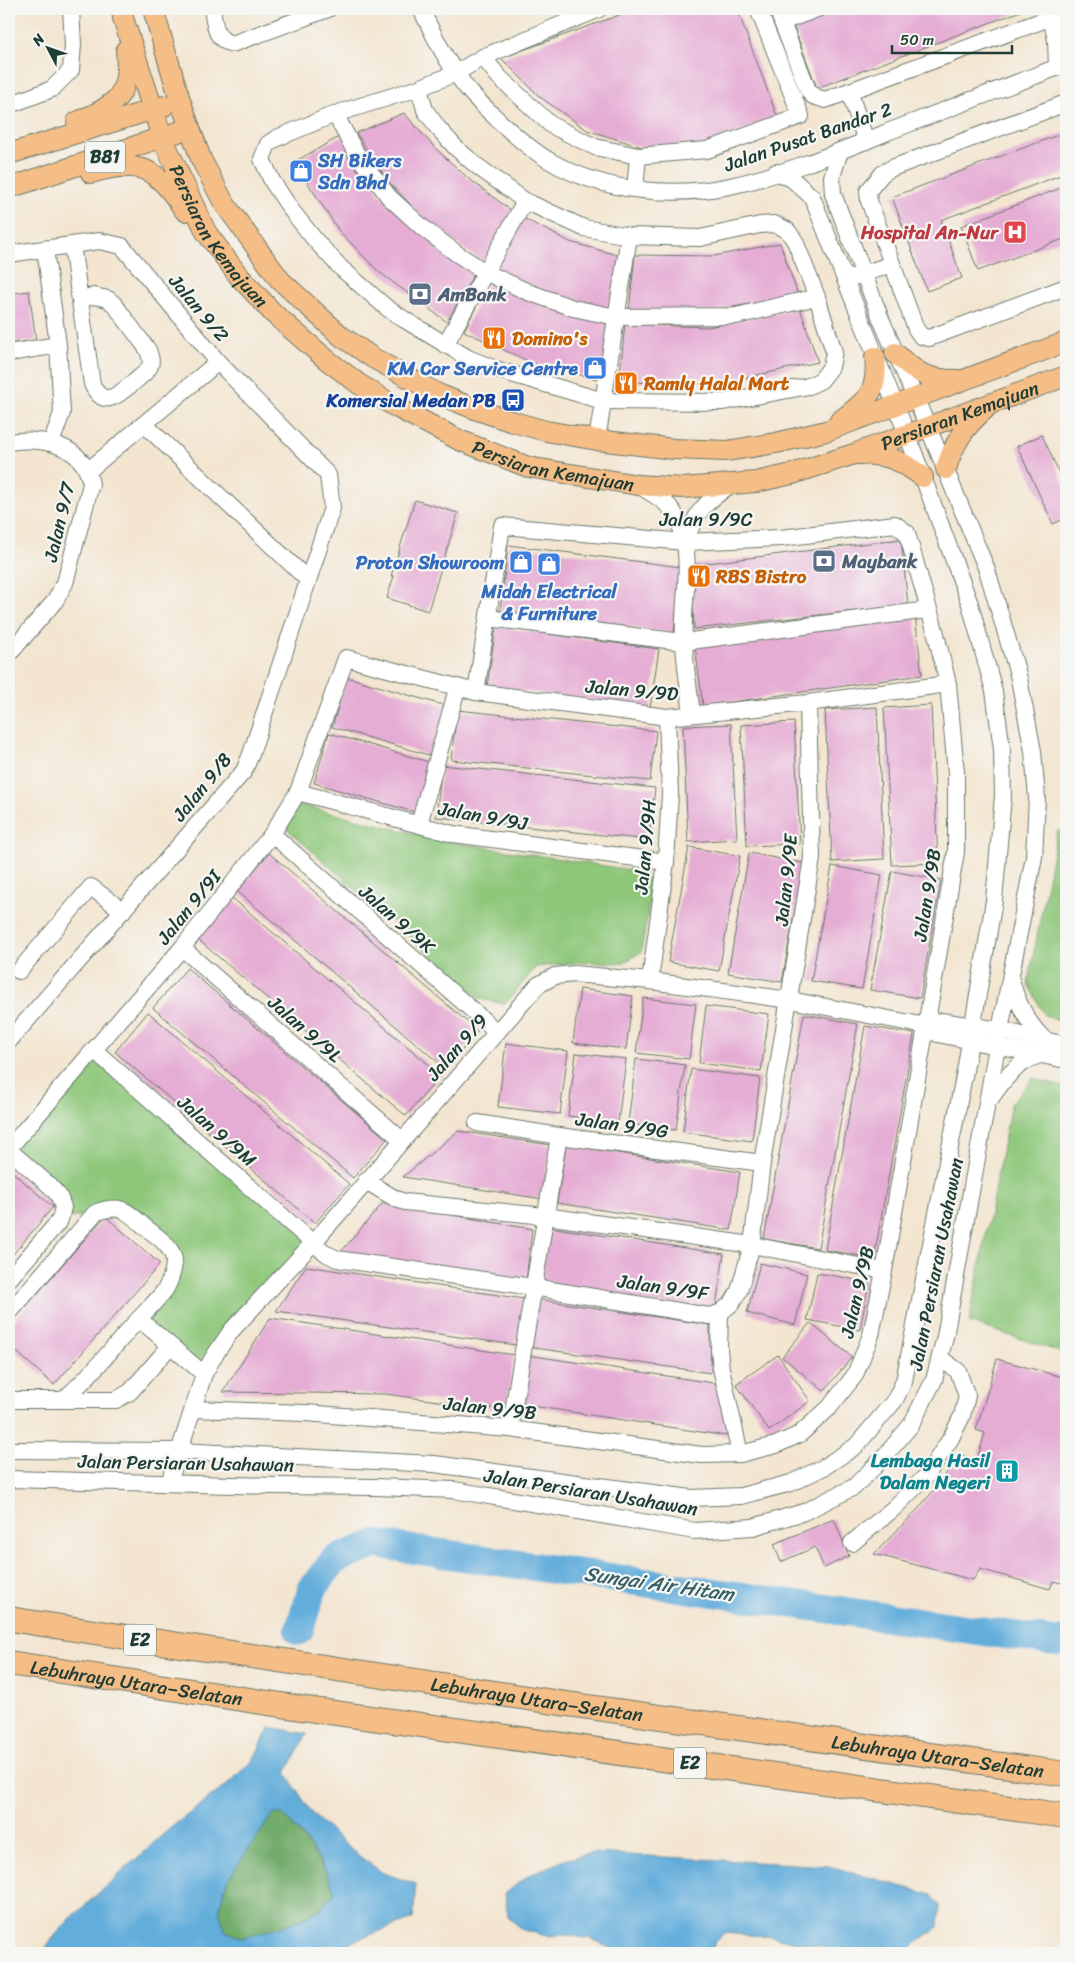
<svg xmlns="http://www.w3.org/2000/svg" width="1075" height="1962" font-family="Sriracha,sans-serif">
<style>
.green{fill:#8ec77a;stroke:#568257}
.forest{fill:#72ac6a;stroke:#48744f}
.water{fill:#64addb;stroke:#427588;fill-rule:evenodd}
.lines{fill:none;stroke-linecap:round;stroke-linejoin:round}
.river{stroke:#64addb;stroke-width:29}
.building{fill:#e5acd4}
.minor-casing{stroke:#69786b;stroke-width:18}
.major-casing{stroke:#69786b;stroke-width:22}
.highway-casing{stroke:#69786b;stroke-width:26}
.minor{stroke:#fff;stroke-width:16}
.major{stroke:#f6be87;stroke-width:20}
.highway{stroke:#f6be87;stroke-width:24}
.labels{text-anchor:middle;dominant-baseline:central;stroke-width:4.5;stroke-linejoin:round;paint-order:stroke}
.shield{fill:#f6f6f2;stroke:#60746d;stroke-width:1}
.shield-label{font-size:18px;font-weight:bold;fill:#1f3d34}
.street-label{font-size:19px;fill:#1f3d34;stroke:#f6f6f2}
.shop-label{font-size:19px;font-weight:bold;fill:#366cbe;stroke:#f6f6f2;text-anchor:end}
.health-label{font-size:19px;font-weight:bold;fill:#be3a42;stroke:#f6f6f2;text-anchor:end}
.service-label{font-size:19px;font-weight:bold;fill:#4e5e75;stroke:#f6f6f2;text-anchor:start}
.food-label{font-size:19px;font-weight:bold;fill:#c56008;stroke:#f6f6f2;text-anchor:start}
.transit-label{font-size:19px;font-weight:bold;fill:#164399;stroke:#f6f6f2;text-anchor:end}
.culture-label{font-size:19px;font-weight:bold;fill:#0d838f;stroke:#f6f6f2;text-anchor:end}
.water-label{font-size:20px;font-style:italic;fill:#345f66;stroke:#f6f6f2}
</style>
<rect width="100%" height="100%" fill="#f6f6f2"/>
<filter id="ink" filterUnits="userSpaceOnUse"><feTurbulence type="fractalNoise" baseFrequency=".02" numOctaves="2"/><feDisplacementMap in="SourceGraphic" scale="10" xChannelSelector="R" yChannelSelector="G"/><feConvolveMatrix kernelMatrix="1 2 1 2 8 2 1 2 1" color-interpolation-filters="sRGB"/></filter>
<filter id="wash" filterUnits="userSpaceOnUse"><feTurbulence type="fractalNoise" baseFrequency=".0096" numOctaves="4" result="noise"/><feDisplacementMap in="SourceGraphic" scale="20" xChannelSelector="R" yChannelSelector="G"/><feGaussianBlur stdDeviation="1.12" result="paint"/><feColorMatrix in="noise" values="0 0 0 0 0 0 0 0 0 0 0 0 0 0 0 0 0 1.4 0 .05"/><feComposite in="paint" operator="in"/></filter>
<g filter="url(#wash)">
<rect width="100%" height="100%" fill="#f3e5d0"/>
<g class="green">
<path d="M300,805l140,35 203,32 9,16 -11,64 -18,11 -42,-1 -45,5 -31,37 -25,-5 -193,-170z"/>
<path d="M1057,831l9,1v190l-21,-6 -17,-32z"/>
<path d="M94,1050l219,193 -109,131 -65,-55 35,-60 -43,-45 -36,-1 -35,7 3,-13 -54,-59z"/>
<path d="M1033,1078l33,10v266l-97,-32 42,-218z"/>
</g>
<path class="forest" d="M281,1812c22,25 42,49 54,80l-15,18 -22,11 -56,17 -17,-7 -6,-21 8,-29 45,-66z"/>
<g class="water">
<path d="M270,1727l37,7 -21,39 27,42 42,38 28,20 33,11 -3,35 -59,22 -28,12h-283l4,-8 22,-25 100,-91 59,-45 25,-24zM281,1813c23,22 43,49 54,79l-15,18 -22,11 -56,17 -17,-7 -6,-21 8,-29 45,-66z"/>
<path d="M592,1853l237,13 103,29 8,11 -2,21 -35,26h-82l4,-6 -54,-10 -47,-4 -9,10 -5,10h-90l-28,-14 -27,-4 -18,1 -24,-6 -15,-13 -3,-23 25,-20 35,-14z"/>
</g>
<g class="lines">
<path class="river" d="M299,1631l13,-42 22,-29 42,-16 682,98 8,-2"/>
</g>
<g id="blocks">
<g class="building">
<path d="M636,9h101l40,107 -70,29 -62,3 -58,-18 -47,-33 -39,-39z"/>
<path d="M836,9h190l-209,79 -24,-63z"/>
<path d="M404,113l32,36 33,30 43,32 -30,51 -58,-43 -37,-39 -31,-47z"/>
<path d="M1066,132v41l-125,47 21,58 -35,13 -35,-94z"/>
<path d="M341,136l38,57 96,79 -28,50 -68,-50 -40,-41 -45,-69z"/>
<path d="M1066,186v52l-88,33 -17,-45z"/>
<path d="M523,218l47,24 51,14 -9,54 -59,-15 -58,-25z"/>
<path d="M780,243l18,52 -86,16 -83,-1 6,-55 79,1z"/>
<path d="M489,281l121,41 -9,58 -69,-17 -68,-32z"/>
<path d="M29,291l7,49 -27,4v-50z"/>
<path d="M800,308l18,54 -102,22 -97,-2 6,-58 83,3z"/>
<path d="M1042,435l24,53v30l-13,6 -36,-78z"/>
<path d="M415,500l43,13 -30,98 -41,-13 7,-22h-3z"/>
<path d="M901,539l7,66 -214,24 -2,-64z"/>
<path d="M508,545l173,22 -7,66 -174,-22z"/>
<path d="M915,615l7,60 -219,31 -8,-60z"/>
<path d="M496,627l163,22 -9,59 -163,-22z"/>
<path d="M347,677l99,29 -14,50 -100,-29z"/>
<path d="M931,705l7,158 -46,2 -8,-157z"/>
<path d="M877,707l7,152 -52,3 -7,-152z"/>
<path d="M457,710l199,21 -6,50 -199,-21z"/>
<path d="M794,722l6,122 -53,2 -6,-121z"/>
<path d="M731,724l6,115 -49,3 -5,-116z"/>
<path d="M329,733l100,29 -15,50 -100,-29z"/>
<path d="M442,765l213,23 -6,52 -213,-23z"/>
<path d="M689,847l51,9 -21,115 -51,-9z"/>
<path d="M269,853l209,178 -32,38 -209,-178z"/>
<path d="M749,853l54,10 -21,119 -54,-9z"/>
<path d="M832,866l50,9 -20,114 -51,-8z"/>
<path d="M892,871l49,9 -21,118 -50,-8z"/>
<path d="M231,897l210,178 -35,41 -210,-178z"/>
<path d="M187,968l200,171 -34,39 -200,-170z"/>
<path d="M580,989l53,7 -7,53 -53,-6z"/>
<path d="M643,998l53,6 -7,55 -53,-6z"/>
<path d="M706,1006l63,8 -8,57 -62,-8z"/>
<path d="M148,1012l201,172 -34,39 -200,-171z"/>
<path d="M804,1014l54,10 -40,224 -54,-9z"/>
<path d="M865,1026l49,8 -40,224 -49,-8z"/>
<path d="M506,1043l62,8 -8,63 -62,-7z"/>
<path d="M576,1053l50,6 -8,63 -50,-6z"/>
<path d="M636,1059l49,6 -9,65 -48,-6z"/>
<path d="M691,1069l69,9 -8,63 -69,-9z"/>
<path d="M458,1131l93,14 -8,54 -140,-22z"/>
<path d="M566,1145l174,27 -9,58 -174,-27z"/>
<path d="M9,1169l44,38 -44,52z"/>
<path d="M383,1203l149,26 -6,51 -187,-26z"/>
<path d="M105,1216l55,48 -106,121 -45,-40v-19z"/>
<path d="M549,1227l175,27 -9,58 -176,-26z"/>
<path d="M760,1263l47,11 -12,51 -48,-12z"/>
<path d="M306,1266l218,33 -8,46 -240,-34z"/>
<path d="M817,1273l52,9 -9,48 -53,-10z"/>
<path d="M536,1299l174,26 1,48 -183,-26z"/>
<path d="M270,1318l244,37 -8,55 -121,-16 -162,-2z"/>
<path d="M810,1323l42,34 -28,34 -42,-34z"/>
<path d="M527,1355l193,29 7,52 -208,-32z"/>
<path d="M778,1355l32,46 -41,30 -33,-47z"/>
<path d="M997,1359l69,19v206l-13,-3 -3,8 -70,-20 -7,11 -99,-26 44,-45 23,-27 17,-28 19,6 8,-27 -9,-3z"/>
<path d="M834,1519l15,37 -25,12 -9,-21 -34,15 -7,-18z"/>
</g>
</g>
</g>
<g filter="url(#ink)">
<use href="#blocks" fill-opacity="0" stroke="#69786b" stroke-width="1"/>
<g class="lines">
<g class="minor-casing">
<g id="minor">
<path d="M212,9c3,15 2,30 20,35l96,-35"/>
<path d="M421,9c13,27 26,54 45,78 9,12 21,22 31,32 17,16 34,31 53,42 53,31 121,37 180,25 55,-12 108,-34 160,-55 59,-23 118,-45 176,-67"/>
<path d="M777,9l31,81 5,6 12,4 241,-88"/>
<path d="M1051,17l5,23 1,27"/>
<path d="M782,22l35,-13"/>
<path d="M483,57l16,20 52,48 44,22 43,9 69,-6 94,-34 -43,-107"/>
<path d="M419,88l6,22 13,18 18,20 21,18 48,35 59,27 45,8 71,2 60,-13 14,-1 13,6 8,11 22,56 17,55 -3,15 -10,13 -12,6 -86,16 -120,-1 -108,-32 -27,-11 -63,-38 -18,-12 -46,-40 -26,-28 -23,-29 -20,-30 -10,-22 6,-15 9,-6 58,-24 84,-26 37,-15 27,-16 116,-48"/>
<path d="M849,91l17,50"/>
<path d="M1066,103l-174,65 -9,5 -15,18 1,10 47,128 5,7 8,2 137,-51"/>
<path d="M9,105l43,-16 19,-19 2,-26 -2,-35"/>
<path d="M335,114l21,39 33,44 34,31 33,25 29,19 43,20 45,16 43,9 120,-1 81,-19"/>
<path d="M635,189l3,-33"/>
<path d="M72,245l20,139c12,26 25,11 41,-1 5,-5 14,-10 17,-17 2,-5 0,-10 -2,-16l-34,-46 -6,-5 -14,-3 -14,3"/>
<path d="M45,249l13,96 4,68 -11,30"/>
<path d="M9,254l90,-13 23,5 96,116 110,113 4,33 -81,246 -7,17 -235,270"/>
<path d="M854,277l38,-13"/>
<path d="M445,345l80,-144"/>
<path d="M9,353l49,-8"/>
<path d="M144,424l164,156"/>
<path d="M597,440l32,-204"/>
<path d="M9,442c34,-5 75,2 82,42l-26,99 -10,18 -46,53"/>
<path d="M89,470l129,-108"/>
<path d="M638,485c11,7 26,14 34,25 26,38 9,89 12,132 1,24 5,48 8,72"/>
<path d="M685,542c11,-30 18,-38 44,-56"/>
<path d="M488,618l195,24 245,-32"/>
<path d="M298,792l155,42 213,28"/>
<path d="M419,824l38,-135"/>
<path d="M272,834l225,198"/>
<path d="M182,948l220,192"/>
<path d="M19,971l72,-84 32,24"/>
<path d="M1011,980c6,22 17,44 33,59"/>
<path d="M650,981l16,-119 4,-68 -3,-77"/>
<path d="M926,1026l15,-5 59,9 66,15"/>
<path d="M94,1050l219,193 14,11 10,5 196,28 176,29 11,-3 12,-10 7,-12 13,-46 10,-82 50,-305 -4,-155"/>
<path d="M991,1098c13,-19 26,-36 49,-43"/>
<path d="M477,1123l82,13 203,27"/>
<path d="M9,1148l173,-200 90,-114 26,-42 48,-134 130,34 191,25 141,-14 140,-19"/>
<path d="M9,1150l41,36 9,10 4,11 -3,13 -51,59"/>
<path d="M366,1181l30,18 9,3 140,14 207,29 132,26"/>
<path d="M9,1313l86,-100c25,-10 31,-3 50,14 10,8 28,19 29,34 0,9 -4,21 -9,29 -9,12 -21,23 -31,34 -23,26 -45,54 -71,76"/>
<path d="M720,1313l-1,37 2,18 19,86"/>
<path d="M139,1319l65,55"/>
<path d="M9,1400h107l14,-8 40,-46"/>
<path d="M193,1409l112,4 205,16 192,26 38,-1 36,-9 24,-11 29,-26 26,-33 16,-40 13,-64 72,-419v-80l-8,-88 -12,-50 -29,-101 -12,-9 -114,14 -96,4 -183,-16 -26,166"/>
<path d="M510,1429l49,-293"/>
<path d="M9,1450l170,1 255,13 257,34 50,-2 50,-13 33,-16 32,-21 39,-46 9,-19 61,-310 29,-170 9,-105 -1,-47 -8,-58 -24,-87 -63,-170 -95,-237 -20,-18 -16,-7"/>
<path d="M9,1479l266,7 102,1 77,3 241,41 58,-4 51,-15 50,-25 30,-30 27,-32 23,-45 11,-43 55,-307 34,-173 3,-59 -4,-47 -15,-77 -31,-104 -59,-143 -47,-108 -48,-125 -1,-17 8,-26"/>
<path d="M169,1483l35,-109 10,-18 17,-25 82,-88 225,-258 17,-9 19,-2 76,7 140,19 136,26 12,8 128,26"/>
<path d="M852,1543l42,-35 32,-32 25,-38 11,-22 5,-20 -9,-25 -18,-13"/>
</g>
</g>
<g class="major-casing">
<g id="major">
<path id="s1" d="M122,9l1,9 39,119 44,95 32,43 36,39 53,46 32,24 35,22 65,34 69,27 110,18 45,3 73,-6 36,-8 62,-20 212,-78"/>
<path d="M153,9l27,91 21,59 23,44 56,77 61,56 32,22 65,36 37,15 35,12 36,10 51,9 77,9 53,2 49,-8 50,-12 240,-89"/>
<path d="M77,122c39,-17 54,-26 49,-72"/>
<path d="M9,154l155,-48"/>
<path d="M91,173c51,-15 66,-4 94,38"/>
<path d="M9,188l181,-60"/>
<path d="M895,353c21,20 32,27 62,27"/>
<path d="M840,421c27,-21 39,-28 35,-64"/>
<path d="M859,454c30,1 40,5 64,23"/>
<path d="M946,469c7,-25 19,-43 39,-60"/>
</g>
</g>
<g class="highway-casing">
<g id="highway">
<path id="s2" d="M9,1619l551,84 506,71"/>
<path id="s3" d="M9,1663l305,47 752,106"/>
</g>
</g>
<use href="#minor" class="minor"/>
<use href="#major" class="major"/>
<use href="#highway" class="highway"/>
</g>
</g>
<defs>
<g id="shop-square" transform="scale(1.25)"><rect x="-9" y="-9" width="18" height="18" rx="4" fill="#3f7fe0" stroke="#f6f6f2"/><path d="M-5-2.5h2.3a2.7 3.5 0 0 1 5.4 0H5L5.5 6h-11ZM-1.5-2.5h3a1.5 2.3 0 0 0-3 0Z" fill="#fff"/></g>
<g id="hospital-square" transform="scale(1.25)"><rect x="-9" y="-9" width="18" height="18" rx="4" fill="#e0444e" stroke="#f6f6f2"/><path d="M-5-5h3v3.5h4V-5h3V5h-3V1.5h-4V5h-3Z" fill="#fff"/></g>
<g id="bank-square" transform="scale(1.25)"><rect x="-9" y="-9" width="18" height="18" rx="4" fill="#5c6f8a" stroke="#f6f6f2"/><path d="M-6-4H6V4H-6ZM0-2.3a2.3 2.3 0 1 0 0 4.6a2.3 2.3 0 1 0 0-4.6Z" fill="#fff"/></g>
<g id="restaurant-square" transform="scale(1.25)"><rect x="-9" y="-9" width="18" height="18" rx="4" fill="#e8710a" stroke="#f6f6f2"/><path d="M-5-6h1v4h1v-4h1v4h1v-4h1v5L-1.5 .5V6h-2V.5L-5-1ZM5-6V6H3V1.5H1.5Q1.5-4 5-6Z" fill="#fff"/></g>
<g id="bus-square" transform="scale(1.25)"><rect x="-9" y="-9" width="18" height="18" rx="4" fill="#1a4fb4" stroke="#f6f6f2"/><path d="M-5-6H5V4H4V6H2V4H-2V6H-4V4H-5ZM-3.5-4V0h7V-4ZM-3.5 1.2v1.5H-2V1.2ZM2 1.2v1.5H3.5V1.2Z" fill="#fff"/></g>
<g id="building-square" transform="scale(1.25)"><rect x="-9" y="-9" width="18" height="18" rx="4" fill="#0f9aa8" stroke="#f6f6f2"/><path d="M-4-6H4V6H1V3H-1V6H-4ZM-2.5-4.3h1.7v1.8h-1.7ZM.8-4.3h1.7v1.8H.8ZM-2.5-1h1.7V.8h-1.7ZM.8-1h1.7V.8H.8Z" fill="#fff"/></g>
</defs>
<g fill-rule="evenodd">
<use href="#shop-square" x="301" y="171"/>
<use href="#hospital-square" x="1015" y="232"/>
<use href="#bank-square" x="420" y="294"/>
<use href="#restaurant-square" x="494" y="338"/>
<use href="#shop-square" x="595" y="368"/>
<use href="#restaurant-square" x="626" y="383"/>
<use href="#bus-square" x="513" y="400"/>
<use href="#bank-square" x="824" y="561"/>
<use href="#shop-square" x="521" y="562"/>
<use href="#shop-square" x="549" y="564"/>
<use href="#restaurant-square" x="699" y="576"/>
<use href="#building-square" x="1007" y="1471"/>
</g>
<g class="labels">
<g class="shield">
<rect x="85" y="141.5" width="40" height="31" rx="4"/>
<rect x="124" y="1624.5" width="32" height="31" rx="4"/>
<rect x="674" y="1747.5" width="32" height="31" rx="4"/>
</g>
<g class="shield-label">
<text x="105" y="157">B81</text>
<text x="140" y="1640">E2</text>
<text x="690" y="1763">E2</text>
</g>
<g class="street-label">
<text transform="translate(808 137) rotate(-19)">Jalan Pusat Bandar 2</text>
<text stroke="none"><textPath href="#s1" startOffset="249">Persiaran Kemajuan</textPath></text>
<text transform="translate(199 308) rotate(50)">Jalan 9/2</text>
<text stroke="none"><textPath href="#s1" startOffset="1089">Persiaran Kemajuan</textPath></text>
<text stroke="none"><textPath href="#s1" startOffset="669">Persiaran Kemajuan</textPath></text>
<text x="706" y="519">Jalan 9/9C</text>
<text transform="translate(59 522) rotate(-77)">Jalan 9/7</text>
<text transform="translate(632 690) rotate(5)">Jalan 9/9D</text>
<text transform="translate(202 787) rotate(-51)">Jalan 9/8</text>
<text transform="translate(483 816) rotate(10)">Jalan 9/9J</text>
<text transform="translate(645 847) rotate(-85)">Jalan 9/9H</text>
<text transform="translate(786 880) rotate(-84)">Jalan 9/9E</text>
<text transform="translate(927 895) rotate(-81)">Jalan 9/9B</text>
<text transform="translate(189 907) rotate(-51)">Jalan 9/9I</text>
<text transform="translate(397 919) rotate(41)">Jalan 9/9K</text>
<text transform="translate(305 1029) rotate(41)">Jalan 9/9L</text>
<text transform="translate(457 1047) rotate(-49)">Jalan 9/9</text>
<text transform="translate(622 1125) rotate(8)">Jalan 9/9G</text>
<text transform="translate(217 1131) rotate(41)">Jalan 9/9M</text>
<text transform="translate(936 1264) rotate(-79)">Jalan Persiaran Usahawan</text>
<text transform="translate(663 1287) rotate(8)">Jalan 9/9F</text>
<text transform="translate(857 1292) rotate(-77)">Jalan 9/9B</text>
<text transform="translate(490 1408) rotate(6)">Jalan 9/9B</text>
<text transform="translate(186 1463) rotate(1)">Jalan Persiaran Usahawan</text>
<text transform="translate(591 1492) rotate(9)">Jalan Persiaran Usahawan</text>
<text stroke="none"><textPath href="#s3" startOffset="129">Lebuhraya Utara–Selatan</textPath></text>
<text stroke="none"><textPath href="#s2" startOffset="534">Lebuhraya Utara–Selatan</textPath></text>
<text stroke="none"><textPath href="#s2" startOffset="939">Lebuhraya Utara–Selatan</textPath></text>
</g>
<g class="shop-label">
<text x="318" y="160" text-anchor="start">SH Bikers<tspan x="318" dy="22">Sdn Bhd</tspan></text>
<text x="578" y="368">KM Car Service Centre</text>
<text x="504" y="562">Proton Showroom</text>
<text x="549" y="591" text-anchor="middle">Midah Electrical<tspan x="549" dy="22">&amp; Furniture</tspan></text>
</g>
<g class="health-label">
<text x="998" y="232">Hospital An-Nur</text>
</g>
<g class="service-label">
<text x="438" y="294">AmBank</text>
<text x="842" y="561">Maybank</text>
</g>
<g class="food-label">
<text x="512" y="338">Domino's</text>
<text x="644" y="383">Ramly Halal Mart</text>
<text x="716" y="576">RBS Bistro</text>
</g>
<g class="transit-label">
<text x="496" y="400">Komersial Medan PB</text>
</g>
<g class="culture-label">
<text x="990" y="1460">Lembaga Hasil<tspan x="990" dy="22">Dalam Negeri</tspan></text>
</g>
<g class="water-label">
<text transform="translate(659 1584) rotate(8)">Sungai Air Hitam</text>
</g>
</g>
<rect width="1075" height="1962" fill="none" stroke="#f6f6f2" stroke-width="30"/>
<g transform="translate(48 48) rotate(311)" stroke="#f6f6f2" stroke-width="4" paint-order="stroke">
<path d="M0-4L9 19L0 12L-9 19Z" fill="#1f3d34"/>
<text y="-8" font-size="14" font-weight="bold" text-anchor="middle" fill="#1f3d34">N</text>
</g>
<path d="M892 45v8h120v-8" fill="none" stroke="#1f3d34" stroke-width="2.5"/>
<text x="900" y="45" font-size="15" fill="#1f3d34" stroke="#f6f6f2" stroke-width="4" paint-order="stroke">50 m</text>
</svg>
